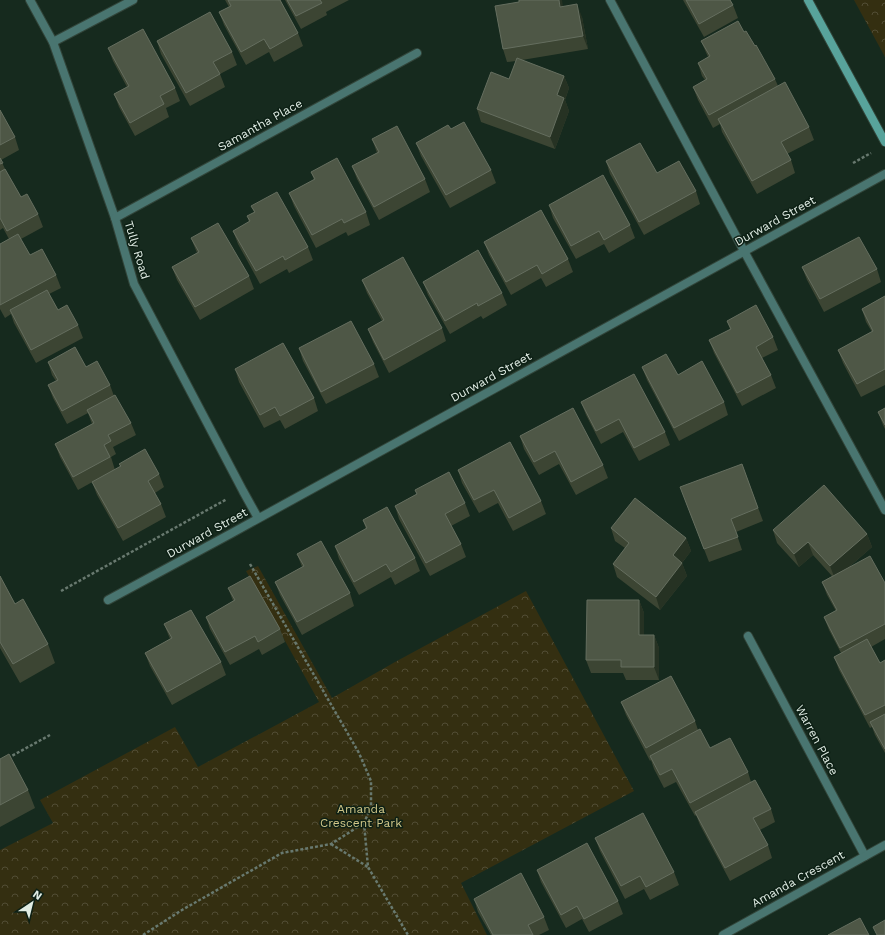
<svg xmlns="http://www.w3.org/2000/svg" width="885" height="935" font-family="'Work Sans',sans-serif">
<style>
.park{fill:url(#park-crowns)}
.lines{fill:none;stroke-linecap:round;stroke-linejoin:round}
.lane-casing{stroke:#32453a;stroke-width:10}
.street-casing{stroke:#32453a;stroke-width:10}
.secondary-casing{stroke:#32453a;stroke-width:10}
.path{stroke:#68796f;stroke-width:2.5;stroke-dasharray:3 2;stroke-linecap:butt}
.lane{stroke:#497570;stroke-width:8}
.street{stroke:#497570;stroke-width:8}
.secondary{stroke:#58a39b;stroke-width:8}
.wall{fill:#3c4533}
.shaded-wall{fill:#263223}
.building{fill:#4e5746;stroke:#656e5f}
.labels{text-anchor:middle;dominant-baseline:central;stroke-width:3;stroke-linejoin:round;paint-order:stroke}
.street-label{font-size:12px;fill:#e0ece4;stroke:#0d2015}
.park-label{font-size:12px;fill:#d0c688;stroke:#0d2015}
</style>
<defs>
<pattern id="park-crowns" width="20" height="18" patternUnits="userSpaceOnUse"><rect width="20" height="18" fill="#342f11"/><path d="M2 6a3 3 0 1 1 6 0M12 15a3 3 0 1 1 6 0" fill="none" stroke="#514d34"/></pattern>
</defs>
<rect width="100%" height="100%" fill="#162a1e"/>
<g class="park">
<path d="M854,0h31v57z"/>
<path d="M258,566l74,132 63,-36 131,-71 108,200 -173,92 26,52h-487v-85l53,-27 -13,-23 135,-73 23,40 121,-65 -73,-131z"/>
</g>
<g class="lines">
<g class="lane-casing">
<g id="lane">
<path d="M610,0l134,251 141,259"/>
<path d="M53,42l80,-42"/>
</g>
</g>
<g class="street-casing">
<g id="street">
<path d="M30,0l23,42 62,176 19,66 109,207 15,27"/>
<path d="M115,218l302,-165"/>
<path d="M108,600l124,-67 653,-359"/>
<path d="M748,636l117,220"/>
<path d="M723,935l162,-90"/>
</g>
</g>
<g class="secondary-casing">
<path id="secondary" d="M808,0l77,142"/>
</g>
<g class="path">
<path d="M853,163l18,-10"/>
<path d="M250,564l109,189 12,28v26l-7,16"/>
<path d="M61,591l166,-92"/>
<path d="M8,758l42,-23"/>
<path d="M331,844l37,23"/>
<path d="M143,935l39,-25 100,-57 49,-9 33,-21 4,44 40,68"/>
</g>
<use href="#lane" class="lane"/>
<use href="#street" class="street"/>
<use href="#secondary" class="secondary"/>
</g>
<g class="wall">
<path d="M225,0h55l18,33 5,13 -29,16 -5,-10 -23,13 -22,-40 -5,-13 10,-5z"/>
<path d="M285,0h64l-23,12 1,3 -26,14z"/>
<path d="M683,0h47l3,5 5,13 -34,19z"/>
<path d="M563,7l19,10 6,32 -66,11 42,16 5,12 -4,12 4,11 -14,38 -74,-27 -4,-13 32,-30 7,-18 -9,1 -4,-13z"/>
<path d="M744,32l11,14 20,33 3,7 31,41 5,13 -27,14 4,6 4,13 -38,21 -35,-62 -2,-8 -7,4 -15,-28 -5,-13 12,-7 -3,-4 -4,-13 10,-6 -7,-16z"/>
<path d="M157,41l75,11 5,13 -17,9 5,13 -35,19 -29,-52z"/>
<path d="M108,48l67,40 5,13 -14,7 3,9 -34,19 -16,-29 -5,-13 13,-7 -14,-26z"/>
<path d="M0,110l15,27 4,13 -18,10 4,9 16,28 17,17 5,13 -22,12 9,16 26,20 5,13 -12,6 9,16 20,15 5,13 -47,25 -22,-40 -3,-9 -6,4 -5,-9v-65l9,-5 -6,-11 -3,2z"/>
<path d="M451,129l40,41 5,13 -46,25 -29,-52 -5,-13z"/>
<path d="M372,139l53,40 5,13 -51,28 -22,-41 -5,-13 25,-13z"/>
<path d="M606,161l90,30 4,13 -56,31 -34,-61z"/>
<path d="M311,172l55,40 4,13 -22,11 -2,-4 -30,16 -22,-42 -5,-13 25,-13z"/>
<path d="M549,205l81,20 5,13 -26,15 -5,-9 -28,15 -23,-41z"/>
<path d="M251,206l57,41 5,13 -24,13 -2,-4 -27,15 -22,-40 -5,-13 16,-9 -2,-6 7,-4z"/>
<path d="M191,238l58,38 5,13 -54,31 -23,-40 -5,-13 25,-14z"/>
<path d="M484,242l84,17 5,13 -27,15 -5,-9 -30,17 -22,-40z"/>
<path d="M802,267l75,2 4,13 -57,30 -17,-32z"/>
<path d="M362,280l80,48 4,13 -57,32 -16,-31 -5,-13 14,-8 -15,-28z"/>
<path d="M423,282l79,11 5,12 -24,14 -2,-3 -31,18 -22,-39z"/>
<path d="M885,296v89l-24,12 -18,-34 -5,-13 34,-18 -6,-10 -4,-13z"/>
<path d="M727,321l46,16 5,13 -16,8 9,17 5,13 -34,18 -28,-53 -5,-13 21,-11z"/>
<path d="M299,348l75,16 5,13 -53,27 -23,-43z"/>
<path d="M48,362l38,5 24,18 4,11 17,27 5,12 -23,12 3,7 -5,3 4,13 5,-3 -1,-3 40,10 5,13 -9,6 6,11 5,13 -43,24 -26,-46 -5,-13 4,-2 -18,10 -18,-33 -5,-13 37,-20 -4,-11 -21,11 -14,-26 -5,-13 8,-4 -4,-6z"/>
<path d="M642,367l36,8 46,27 4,13 -49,26 -32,-61z"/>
<path d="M235,369l79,29 4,13 -33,18 -5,-9 -16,8 -25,-46z"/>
<path d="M581,402l84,30 5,13 -31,16 -16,-29 -22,12 -15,-29z"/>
<path d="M885,408v21l-2,-4 -5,-13z"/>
<path d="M520,436l83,29 5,13 -32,17 -17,-31 -20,11 -15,-26z"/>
<path d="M742,464l21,57 -27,11 6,18 -33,12 -24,-62z"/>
<path d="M458,470l83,31 5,13 -33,17 -15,-28 -19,10 -17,-30z"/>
<path d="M415,490l50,13 5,13 -19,10 10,18 5,13 -36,19 -31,-57 -4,-13 22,-12z"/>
<path d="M363,520l52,38 5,13 -25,14 -4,-8 -32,18 -20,-36 -4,-13 31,-17z"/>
<path d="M611,528l75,10 5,13 -9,12 5,13 -27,34 -43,-33 -4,-13 12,-16 -10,-7z"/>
<path d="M773,530l94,4 5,13 -24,21 37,15v56l-14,8 9,16 5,-3v93l-10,-18 -3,-8 -2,1 -31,-58 -5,-13 7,-4 -12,-23 -5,-13 12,-6 -9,-16 -5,-13 10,-6 -19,-21 -14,12 -22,-24z"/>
<path d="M297,554l53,39 4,13 -52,29 -22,-40 -5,-13 27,-15z"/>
<path d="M0,576l15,28 33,40 7,19 -35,20 -20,-35z"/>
<path d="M228,588l52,41 5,13 -23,13 -3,-6 -29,16 -20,-36 -4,-12 27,-16z"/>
<path d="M639,600l5,13v22h10l5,13v32h-33l-3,-7h-32l-5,-13z"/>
<path d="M164,624l57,38 5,13 -54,30 -22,-39 -5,-13 25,-14z"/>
<path d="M621,702l74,19 3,9 12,18 38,24 3,10 20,27 4,13 -15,8 8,15 4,13 -42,23 -30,-56 -4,-10 -1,1 -19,-34 -12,6 -10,-19 -3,-9 -1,1 -24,-46z"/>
<path d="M0,759l28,31 7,18 -35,19z"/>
<path d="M595,838l79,34 5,13 -29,15 -6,-11 -19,10 -25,-48z"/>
<path d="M537,870l81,31 5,13 -34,18 -7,-13 -16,9 -25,-46z"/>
<path d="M474,899l70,18 5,13 -10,5h-48l-13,-23z"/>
</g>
<g class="shaded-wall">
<path d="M559,0h3l3,20 -5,-13z"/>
<path d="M577,4l5,13 6,32 -5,-13z"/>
<path d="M564,76l5,12 -4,12 4,11 -14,38 -5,-12 7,-42z"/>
<path d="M867,534l5,13 -37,32 -5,-13z"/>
<path d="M686,538l5,13 -13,17 -5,-13z"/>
<path d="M808,542l5,13 -14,12 -5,-13z"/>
<path d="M682,563l5,13 -27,34 -4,-13z"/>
<path d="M639,600l5,13v35l-5,-13z"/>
<path d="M654,635l5,13v32l-5,-13z"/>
</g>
<g class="building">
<path d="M228,0h52l18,33 -28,16 -6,-10 -23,13 -22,-40 12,-6z"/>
<path d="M287,0h33l2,3 -26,13z"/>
<path d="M519,0h40l1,7 17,-3 6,32 -80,13 -8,-43 24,-4z"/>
<path d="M686,0h44l3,5 -34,19z"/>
<path d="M210,12l22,40 -19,10 7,12 -34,19 -29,-52z"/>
<path d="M738,21l6,11 2,-1 9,15 1,-1 19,34 -66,36 -16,-28 14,-8 -9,-16 12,-7 -9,-15z"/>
<path d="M143,29l32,59 -15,8 4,8 -34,19 -16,-29 15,-8 -21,-38z"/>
<path d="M517,58l47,18 -7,19 7,3 -14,39 -73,-28 14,-37 18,7z"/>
<path d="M785,82l24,45 -28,15 10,18 -39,21 -34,-62z"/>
<path d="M0,110l15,27 -15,8z"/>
<path d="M464,122l27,48 -45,25 -30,-52 32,-18 3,4z"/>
<path d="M397,126l28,53 -51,28 -22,-41 27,-14 -7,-13z"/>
<path d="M640,143l17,30 22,-12 17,30 -57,31 -33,-61z"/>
<path d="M0,158l3,5 -3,1z"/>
<path d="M337,158l29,54 -22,11 -2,-4 -30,16 -23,-42 26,-14 -4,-7z"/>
<path d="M5,169l16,28 6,-3 11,20 -31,17 -7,-13v-46z"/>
<path d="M603,175l27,50 -26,15 -5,-9 -28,15 -22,-41z"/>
<path d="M277,192l31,55 -23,13 -2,-4 -27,15 -23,-40 17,-10 -3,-5 8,-4 -4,-6z"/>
<path d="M541,210l27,49 -26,15 -5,-9 -31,17 -22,-40z"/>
<path d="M218,223l31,53 -54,31 -23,-40 27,-15 -8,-14z"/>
<path d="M18,234l12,21 12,-6 14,26 -56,30v-61z"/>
<path d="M859,237l18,32 -57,30 -18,-32z"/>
<path d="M478,250l24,43 -24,13 -1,-3 -32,18 -22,-39z"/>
<path d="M403,257l39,71 -58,32 -16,-31 16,-9 -22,-40z"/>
<path d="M47,290l11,20 9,-5 11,20 -47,25 -21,-40z"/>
<path d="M885,296v73l-28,15 -19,-34 35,-19 -11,-22z"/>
<path d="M756,305l17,32 -17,10 15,28 -34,18 -28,-53 22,-11 -4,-8z"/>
<path d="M351,321l23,43 -53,28 -22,-44z"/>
<path d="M283,343l31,55 -34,18 -5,-9 -15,8 -25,-46z"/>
<path d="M75,347l11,20 11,-6 13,24 -48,26 -14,-26 10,-5 -10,-18z"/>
<path d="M666,354l12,21 24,-14 22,41 -50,26 -32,-61z"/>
<path d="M634,374l31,58 -31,16 -15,-29 -23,12 -15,-29z"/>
<path d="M115,395l16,28 -23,12 3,6 -7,4 6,12 -37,20 -18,-33 39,-21 -7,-13z"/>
<path d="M573,408l30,57 -32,17 -16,-31 -21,11 -14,-26z"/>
<path d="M885,408v17l-7,-13z"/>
<path d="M510,442l31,59 -32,17 -15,-28 -20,10 -16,-30z"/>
<path d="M145,449l14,25 -11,7 13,23 -43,24 -26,-46 29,-16 -2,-2z"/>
<path d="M742,464l16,44 -27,11 7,18 -34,12 -24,-62z"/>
<path d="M449,472l16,31 -20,11 16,30 -35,19 -31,-57 22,-12 -2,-4z"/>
<path d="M824,485l43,49 -37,32 -22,-24 -14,12 -21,-24z"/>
<path d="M635,498l51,40 -13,17 9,8 -26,34 -43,-33 16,-21 -18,-15z"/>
<path d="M387,507l28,51 -24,14 -5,-8 -32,18 -19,-36 32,-18 -4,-8z"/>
<path d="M321,541l29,52 -53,29 -22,-40 29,-16 -7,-12z"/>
<path d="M870,556l15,27v41l-45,24 -16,-31 13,-7 -15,-28z"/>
<path d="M0,576l15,28 8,-5 25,45 -35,20 -13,-22z"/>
<path d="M250,576l30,53 -22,13 -3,-6 -30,16 -19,-35 29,-17 -7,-12z"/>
<path d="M587,600h52v35h15v32h-33v-7h-35z"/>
<path d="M191,610l30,52 -54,30 -22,-39 27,-15 -8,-14z"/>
<path d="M867,639l13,24 5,-3v45l-20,10 -31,-58z"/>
<path d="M671,676l24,45 -49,27 -25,-46z"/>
<path d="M885,714v35l-15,-27z"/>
<path d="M700,729l10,19 20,-10 18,34 -58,31 -18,-34 -12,6 -10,-19z"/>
<path d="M9,754l19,36 -28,15v-46z"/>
<path d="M755,780l16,29 -18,9 15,27 -43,23 -30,-56z"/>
<path d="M643,813l31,59 -28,15 -6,-11 -19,10 -26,-48z"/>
<path d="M587,843l31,58 -34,18 -7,-13 -16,9 -24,-45z"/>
<path d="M521,873l23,44 -16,8 5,10h-40l-19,-36z"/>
<path d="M860,918l9,17h-41z"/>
<path d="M885,920v15h-8l-4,-8z"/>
</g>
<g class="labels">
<g class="street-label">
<text transform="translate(260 125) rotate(-29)">Samantha Place</text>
<text transform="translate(775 221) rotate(-29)">Durward Street</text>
<text transform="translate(137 250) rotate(73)">Tully Road</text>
<text transform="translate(491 377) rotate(-29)">Durward Street</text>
<text transform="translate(207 533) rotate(-29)">Durward Street</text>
<text transform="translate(817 740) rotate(62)">Warren Place</text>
<text transform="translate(798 879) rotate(-29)">Amanda Crescent</text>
</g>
<g class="park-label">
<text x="361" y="809">Amanda<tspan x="361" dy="14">Crescent Park</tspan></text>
</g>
</g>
<g transform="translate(32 903) rotate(35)" stroke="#0d2015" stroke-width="3" paint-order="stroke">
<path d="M0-3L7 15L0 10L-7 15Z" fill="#e0ece4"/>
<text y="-6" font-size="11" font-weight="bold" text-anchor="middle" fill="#e0ece4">N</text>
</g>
</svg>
